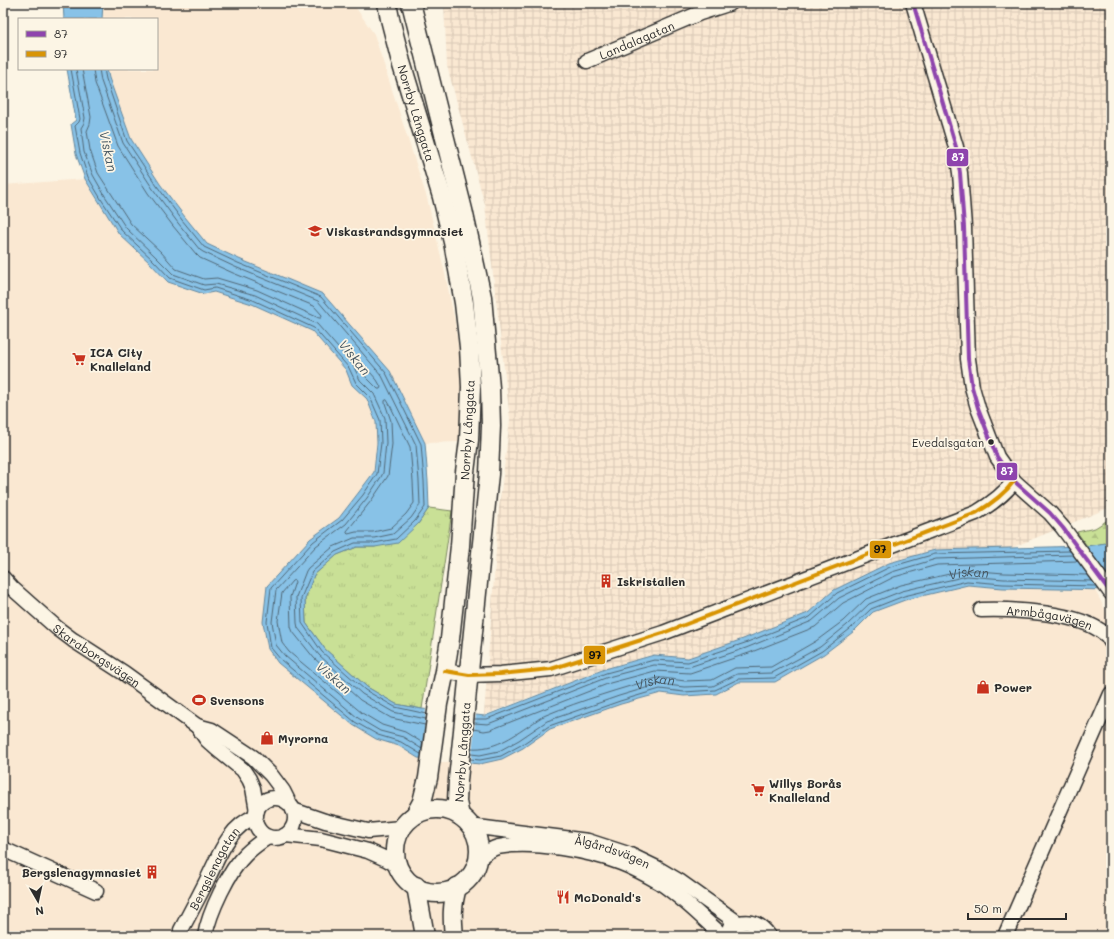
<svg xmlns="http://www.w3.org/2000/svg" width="1114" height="939" font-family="Mali,sans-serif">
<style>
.built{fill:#fae8d2}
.industrial{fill:url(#industrial-grid)}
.grass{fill:url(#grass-tufts);stroke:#7a8660}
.forest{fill:url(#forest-firs);stroke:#7a8660}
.water{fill:#88c2e7;stroke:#63869c}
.pier{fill:#fcf5e5}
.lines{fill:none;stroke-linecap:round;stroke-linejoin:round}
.shore{stroke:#506776;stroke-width:1}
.minor-casing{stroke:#2b2b2b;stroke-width:17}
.major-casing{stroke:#2b2b2b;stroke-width:21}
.minor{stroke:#fcf5e5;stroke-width:14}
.major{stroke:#fcf5e5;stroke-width:18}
.bus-1-casing{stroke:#fcf5e5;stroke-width:7}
.bus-2-casing{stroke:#fcf5e5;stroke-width:7}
.bus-1{stroke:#8e44ad;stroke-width:4}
.bus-2{stroke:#d89406;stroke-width:4}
.bus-dot{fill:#2b2b2b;stroke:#fcf5e5;stroke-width:1.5}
.labels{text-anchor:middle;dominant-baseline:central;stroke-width:3.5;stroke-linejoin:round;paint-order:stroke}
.bus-label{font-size:11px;fill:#2b2b2b;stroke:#fcf5e5;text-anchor:end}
.street-label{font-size:12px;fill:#2b2b2b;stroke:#fcf5e5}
.poi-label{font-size:12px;font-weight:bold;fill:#2b2b2b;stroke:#fcf5e5;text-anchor:start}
.water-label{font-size:13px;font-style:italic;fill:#475863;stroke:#fcf5e5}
.line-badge{stroke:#fcf5e5;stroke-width:1.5}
.badge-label{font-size:11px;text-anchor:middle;font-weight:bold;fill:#fff}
.pale-badge-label{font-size:11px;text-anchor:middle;font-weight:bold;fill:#111}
</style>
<defs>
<pattern id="industrial-grid" width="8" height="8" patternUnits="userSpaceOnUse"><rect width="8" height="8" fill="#fae8d2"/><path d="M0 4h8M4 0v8" fill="none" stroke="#d6c7b4"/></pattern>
<pattern id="grass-tufts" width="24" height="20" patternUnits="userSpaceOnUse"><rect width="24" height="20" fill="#c9e096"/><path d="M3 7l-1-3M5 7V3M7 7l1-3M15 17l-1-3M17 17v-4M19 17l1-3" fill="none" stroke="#adc081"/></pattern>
<pattern id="forest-firs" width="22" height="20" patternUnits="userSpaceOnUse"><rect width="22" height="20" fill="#c9e096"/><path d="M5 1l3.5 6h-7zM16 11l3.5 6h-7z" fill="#adc081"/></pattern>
</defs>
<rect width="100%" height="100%" fill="#fcf5e5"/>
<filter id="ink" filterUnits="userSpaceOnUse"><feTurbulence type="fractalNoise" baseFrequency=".025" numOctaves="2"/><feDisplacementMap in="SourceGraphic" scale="8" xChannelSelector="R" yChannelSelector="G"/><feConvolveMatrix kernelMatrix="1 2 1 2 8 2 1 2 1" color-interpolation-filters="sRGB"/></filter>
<g filter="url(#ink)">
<g class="built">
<path d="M103,3h249l2,2 20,29 53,164 17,71 11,53 7,54 1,52 -4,14 -34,1 -21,-44 -81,-105 -84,-35 -32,-15 -22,-27 -25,-33 -29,-45 -22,-61 -2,-9h50v-50h-55z"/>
<path d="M85,179l13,22 52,62 18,19 36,12 10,-2 38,12 60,27 34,39 6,15 15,14 9,23 1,21 -3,29 -15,20 -20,26 -29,21 -47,83 5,27 10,14 98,76 23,7 19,12 105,-10 27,-19 71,-25 40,-11 23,3 32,-2 23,-12h36l49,-28 29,-22 20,-20 32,-12 63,-15 35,3 92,2 16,31v315h-1108v-751z"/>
</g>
<path class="industrial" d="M444,3h667v504l-100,41 -76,2 -46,13 -55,27 -26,23 -65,26 -55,19 -34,-3 -49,14 -121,46 15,-207 11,-89 -25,-214 -38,-139z"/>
<path class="grass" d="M429,508l23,3 -30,198 -26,-5 -29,-17 -42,-38 -19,-26 -1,-24 9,-24 23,-20 20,-8h18l43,-23z"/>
<path class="forest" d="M1111,518v24l-24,4 -10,-14 18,-4z"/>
<g class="water">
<path d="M63,3h40l-1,16h-38z"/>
<path d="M67,69h40l2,9 22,61 29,45 25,33 22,27 32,15 84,35 67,77 35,72 3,38 1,27 -11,16 -20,19 -23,4h-18l-20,8 -23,20 -9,24 1,24 19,26 42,38 29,17 26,5 63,7 120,-47 49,-14 34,3 55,-19 65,-26 26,-23 55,-27 46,-13 152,-4 24,-4v48l-108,-2 -35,-3 -63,15 -32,12 -20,20 -29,22 -49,28h-36l-23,12 -32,2 -23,-3 -40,11 -71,25 -27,19 -21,11 -22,5 -62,-6 -19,-12 -23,-7 -23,-14 -75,-62 -10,-14 -5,-27 4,-36 43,-47 29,-21 20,-26 15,-20 3,-29 -1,-21 -9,-23 -15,-14 -6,-15 -34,-39 -60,-27 -38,-12 -10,2 -36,-12 -18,-19 -31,-29 -34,-55 -9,-25 -5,-30 5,-4z"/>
</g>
<path class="pier" d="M426,708l50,5 -5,52 -50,-5z"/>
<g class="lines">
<g class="shore">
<path d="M71,69l9,50 -1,3 -4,4 5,27 8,24 13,22 21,32 31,29 17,18 34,12 11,-2 38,12 61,28 35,40 7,15 14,14 10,23 1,23 -4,31 -14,21 -21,25 -29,22 -42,46 -4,34 4,26 10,12 74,62 23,13 23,7 18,11 2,1"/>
<path d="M76,69l9,49 -1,5 -3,5 3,24 9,23 12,21 21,32 30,29 17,17 31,11 12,-1 39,11 62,29 36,41 7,15 14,14 11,24 1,25 -3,30 -2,4 -14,21 -21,26 -30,22 -40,44 -4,32 4,23 9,11 73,62 22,13 23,6 19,12"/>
<path d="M82,69l9,48 -1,7 -3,7 3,19 8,23 33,51 30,28 15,17 28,10 13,-1 40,12 62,28h2l1,-3 -8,-9 -81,-33 -33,-15 -4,-4 -23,-28 -25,-33 -30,-47 -23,-63 -2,-14"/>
<path d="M99,69l2,12 22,62 30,46 25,34 22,27 3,2 32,15 83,34 64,75 34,69 3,36 1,24 -9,13 -18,16 -19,4h-20l-21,9 -25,21 -2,3 -10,26 1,26 1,5 21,27 43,39 31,18 33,7"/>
<path d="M104,69l2,10 21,62 30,45 25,34 22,27 34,16 83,34 65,76 14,28 21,43 3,37 1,26 -10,14 -19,18 -22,4h-19l-20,9 -23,20 -11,26 1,25 20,29 43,38 30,17 32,7"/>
<path d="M361,363l2,1 14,16 4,7 -1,2h-2l-13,-13 -5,-10z"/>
<path d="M387,400l3,5 20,42 3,34 1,22 -8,11 -15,14 -18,4h-17l-8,2 -1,-1v-2l24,-30 17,-25 4,-32 -1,-23 -6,-18v-2z"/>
<path d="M474,719h13l119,-46 48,-13 34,2 57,-19 65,-26 27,-24 53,-26 45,-13 135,-3"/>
<path d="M474,723l14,1 120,-47 46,-12 35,2 57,-19 66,-27 27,-23 53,-26 44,-13 137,-4"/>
<path d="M473,729l11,2 6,-1 120,-47 45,-12 35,2 59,-20 66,-26 28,-24 51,-26 43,-12 141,-4"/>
<path d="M423,743l-18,-11 -23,-7 -20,-12 -73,-61 -7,-9 -4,-22 4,-28 10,-12 2,-1 1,2 -5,15 1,30 2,5 21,26 46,42 31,18 34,7"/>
<path id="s1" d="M471,748c23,2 41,-11 59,-23 5,-3 10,-8 16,-10 36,-15 74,-26 111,-37h6l22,3 27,-1 23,-12 36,-1 45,-26 27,-20 23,-22 35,-14 66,-15 37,3 83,2"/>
<path d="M471,754l9,1 19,-4 20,-11 28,-19 72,-25 40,-12 25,3 29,-1 24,-12 35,-1 48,-26 27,-22 22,-21 33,-13 65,-15 37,3 88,2"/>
<path d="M470,759l10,1 21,-4 20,-11 28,-19 71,-25 40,-12 24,3 31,-2 23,-11 36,-1 48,-27 28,-22 21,-20 33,-13 63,-15 36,3 93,2"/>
</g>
<g class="minor-casing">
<g id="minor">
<path d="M913,3l43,144 4,26 4,54 4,132 4,28 6,21 19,49 17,24 36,32 13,15 48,65"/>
<path id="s2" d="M587,61l113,-48 31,-10"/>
<path id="s3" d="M3,578l9,10 45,40 16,12 51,33 73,53 10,14 10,9 26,21 6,9 4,9 4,23"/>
<path id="s4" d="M981,610c33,-1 98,2 124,24 3,2 4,5 6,8"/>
<path d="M445,671l24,4 31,-1 51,-5 112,-36 313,-120c15,-9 28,-18 38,-32"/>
<path d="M197,726l15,4 41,27 18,18 12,16 6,12"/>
<circle cx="275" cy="818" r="20"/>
<path d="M293,810l32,11 43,10 33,-3"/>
<path id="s5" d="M470,826l118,15 40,13 29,14 22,13 59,42"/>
<path d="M286,835l35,4 47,12 18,8 12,7"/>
<path d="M3,849l93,42"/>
<path d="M477,859c7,-5 13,-10 21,-12 33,-7 92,4 123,16 13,5 26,12 38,19 23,15 42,35 63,53"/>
<path d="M730,927c15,-8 29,-6 39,9"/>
<path id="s6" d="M181,930c8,-15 16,-30 23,-44 14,-26 22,-58 52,-70"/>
<path d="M205,936c4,-23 24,-66 41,-82 7,-7 14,-12 22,-17"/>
<path d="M1005,936l106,-242"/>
</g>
</g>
<g class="major-casing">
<g id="major">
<path id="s7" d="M387,3l3,16 11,43 41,135 11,45 11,61 5,44 2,40 -2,53 -4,32 -5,74 -10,93 -5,32 -7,33 -10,74 -6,24 -7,13"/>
<path d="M411,3l52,207 19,87 8,91 1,38 -2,48 -31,306 -1,22 3,14"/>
<circle cx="437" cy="851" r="42"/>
<path d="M416,886l9,50"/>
<path d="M454,936c-2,-20 -2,-30 3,-49"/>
</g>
</g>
<use href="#minor" class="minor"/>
<use href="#major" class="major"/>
<g class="bus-1-casing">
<path id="bus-1" d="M913,3l43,144 4,26 4,54 4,132 4,28 6,21 19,49 17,24 36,32 13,15 48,65"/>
</g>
<g class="bus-2-casing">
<path id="bus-2" d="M445,671l24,4 31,-1 51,-5 112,-36 313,-120c15,-9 28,-18 38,-32"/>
</g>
<use href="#bus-1" class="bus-1"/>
<use href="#bus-2" class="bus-2"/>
</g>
</g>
<defs>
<g id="school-bare" transform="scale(1.08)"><path d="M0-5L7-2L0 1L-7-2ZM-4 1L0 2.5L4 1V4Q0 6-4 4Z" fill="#c8321e" stroke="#fcf5e5" stroke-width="2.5" paint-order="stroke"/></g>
<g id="supermarket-bare" transform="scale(1.08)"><path d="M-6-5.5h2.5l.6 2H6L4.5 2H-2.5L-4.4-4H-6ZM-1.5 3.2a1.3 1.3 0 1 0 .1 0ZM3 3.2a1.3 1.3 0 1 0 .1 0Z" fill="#c8321e" stroke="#fcf5e5" stroke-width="2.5" paint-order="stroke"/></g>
<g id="building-bare" transform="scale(1.08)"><path d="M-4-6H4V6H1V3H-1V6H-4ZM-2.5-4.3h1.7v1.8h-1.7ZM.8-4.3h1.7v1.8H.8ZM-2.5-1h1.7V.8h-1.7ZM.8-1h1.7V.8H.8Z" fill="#c8321e" stroke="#fcf5e5" stroke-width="2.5" paint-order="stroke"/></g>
<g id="shop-bare" transform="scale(1.08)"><path d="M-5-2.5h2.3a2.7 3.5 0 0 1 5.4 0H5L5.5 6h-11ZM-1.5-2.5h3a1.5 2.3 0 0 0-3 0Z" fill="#c8321e" stroke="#fcf5e5" stroke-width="2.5" paint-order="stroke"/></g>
<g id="stadium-bare" transform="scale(1.08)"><path d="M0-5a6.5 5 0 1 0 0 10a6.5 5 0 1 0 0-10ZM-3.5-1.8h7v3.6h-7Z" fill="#c8321e" stroke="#fcf5e5" stroke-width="2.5" paint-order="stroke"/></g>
<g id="restaurant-bare" transform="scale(1.08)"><path d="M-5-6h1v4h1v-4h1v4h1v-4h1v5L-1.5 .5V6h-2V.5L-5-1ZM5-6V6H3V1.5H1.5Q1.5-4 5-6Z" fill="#c8321e" stroke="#fcf5e5" stroke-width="2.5" paint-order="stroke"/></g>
</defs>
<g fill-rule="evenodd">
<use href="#school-bare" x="315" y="231"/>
<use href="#supermarket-bare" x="79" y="359"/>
<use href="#building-bare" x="606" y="581"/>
<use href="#shop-bare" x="983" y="687"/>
<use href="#stadium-bare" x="199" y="700"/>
<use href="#shop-bare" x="267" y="738"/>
<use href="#supermarket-bare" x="758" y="790"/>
<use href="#building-bare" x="152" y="872"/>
<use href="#restaurant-bare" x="563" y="897"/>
</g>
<circle class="bus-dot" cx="991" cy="442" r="3.5"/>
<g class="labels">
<g class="bus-label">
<text x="984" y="442">Evedalsgatan</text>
</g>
<g class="street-label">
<text stroke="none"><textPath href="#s2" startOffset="54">Landalagatan</textPath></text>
<text stroke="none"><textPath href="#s7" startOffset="114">Norrby Långgata</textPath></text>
<text transform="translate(467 430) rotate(-87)">Norrby Långgata</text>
<text stroke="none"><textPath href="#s4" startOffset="69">Armbågavägen</textPath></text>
<text stroke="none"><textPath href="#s3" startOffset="122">Skaraborgsvägen</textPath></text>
<text transform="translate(462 752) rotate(-86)">Norrby Långgata</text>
<text stroke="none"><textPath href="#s5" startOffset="145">Ålgårdsvägen</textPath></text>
<text stroke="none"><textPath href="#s6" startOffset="70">Bergslenagatan</textPath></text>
</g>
<g class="poi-label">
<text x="326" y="231">Viskastrandsgymnasiet</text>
<text x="90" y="352">ICA City<tspan x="90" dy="14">Knalleland</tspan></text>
<text x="617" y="581">Iskristallen</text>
<text x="994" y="687">Power</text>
<text x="210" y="700">Svensons</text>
<text x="278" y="738">Myrorna</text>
<text x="769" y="783">Willys Borås<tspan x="769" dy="14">Knalleland</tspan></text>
<text x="141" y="872" text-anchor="end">Bergslenagymnasiet</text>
<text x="574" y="897">McDonald's</text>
</g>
<g class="water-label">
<text transform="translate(109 151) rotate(78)">Viskan</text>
<text transform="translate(355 357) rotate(51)">Viskan</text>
<text stroke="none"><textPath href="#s1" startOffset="542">Viskan</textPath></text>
<text transform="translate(334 677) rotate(41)">Viskan</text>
<text stroke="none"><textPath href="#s1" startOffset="198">Viskan</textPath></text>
</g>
</g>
<g class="line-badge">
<rect x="946" y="148" width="23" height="19" rx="4" fill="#8e44ad"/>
<rect x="996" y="462" width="22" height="19" rx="4" fill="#8e44ad"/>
<rect x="869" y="540" width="23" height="19" rx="4" fill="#d89406"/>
<rect x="583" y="645" width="23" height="20" rx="4" fill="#d89406"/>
</g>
<g class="badge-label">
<text x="958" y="161">87</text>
<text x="1007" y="475">87</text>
</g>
<g class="pale-badge-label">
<text x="880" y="553">97</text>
<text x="595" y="659">97</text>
</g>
<rect width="1114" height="939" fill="none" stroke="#fcf5e5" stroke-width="16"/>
<rect x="8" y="8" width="1098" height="923" fill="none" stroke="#2b2b2b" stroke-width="1.5" filter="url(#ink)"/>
<rect x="18" y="18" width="140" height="52" fill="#fcf5e5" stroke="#a8a49b"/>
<rect x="26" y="31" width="20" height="6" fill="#8e44ad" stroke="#a8a49b"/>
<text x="54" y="38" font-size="12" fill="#2b2b2b">87</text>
<rect x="26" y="51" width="20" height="6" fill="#d89406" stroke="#a8a49b"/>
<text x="54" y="58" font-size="12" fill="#2b2b2b">97</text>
<g transform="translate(38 901) rotate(171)" stroke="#fcf5e5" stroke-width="3" paint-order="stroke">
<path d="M0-3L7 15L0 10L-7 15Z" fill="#2b2b2b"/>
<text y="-6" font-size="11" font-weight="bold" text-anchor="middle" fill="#2b2b2b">N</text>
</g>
<path d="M968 913v6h98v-6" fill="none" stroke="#2b2b2b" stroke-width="2"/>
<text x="974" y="913" font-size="12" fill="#2b2b2b" stroke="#fcf5e5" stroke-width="3" paint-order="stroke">50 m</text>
</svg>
